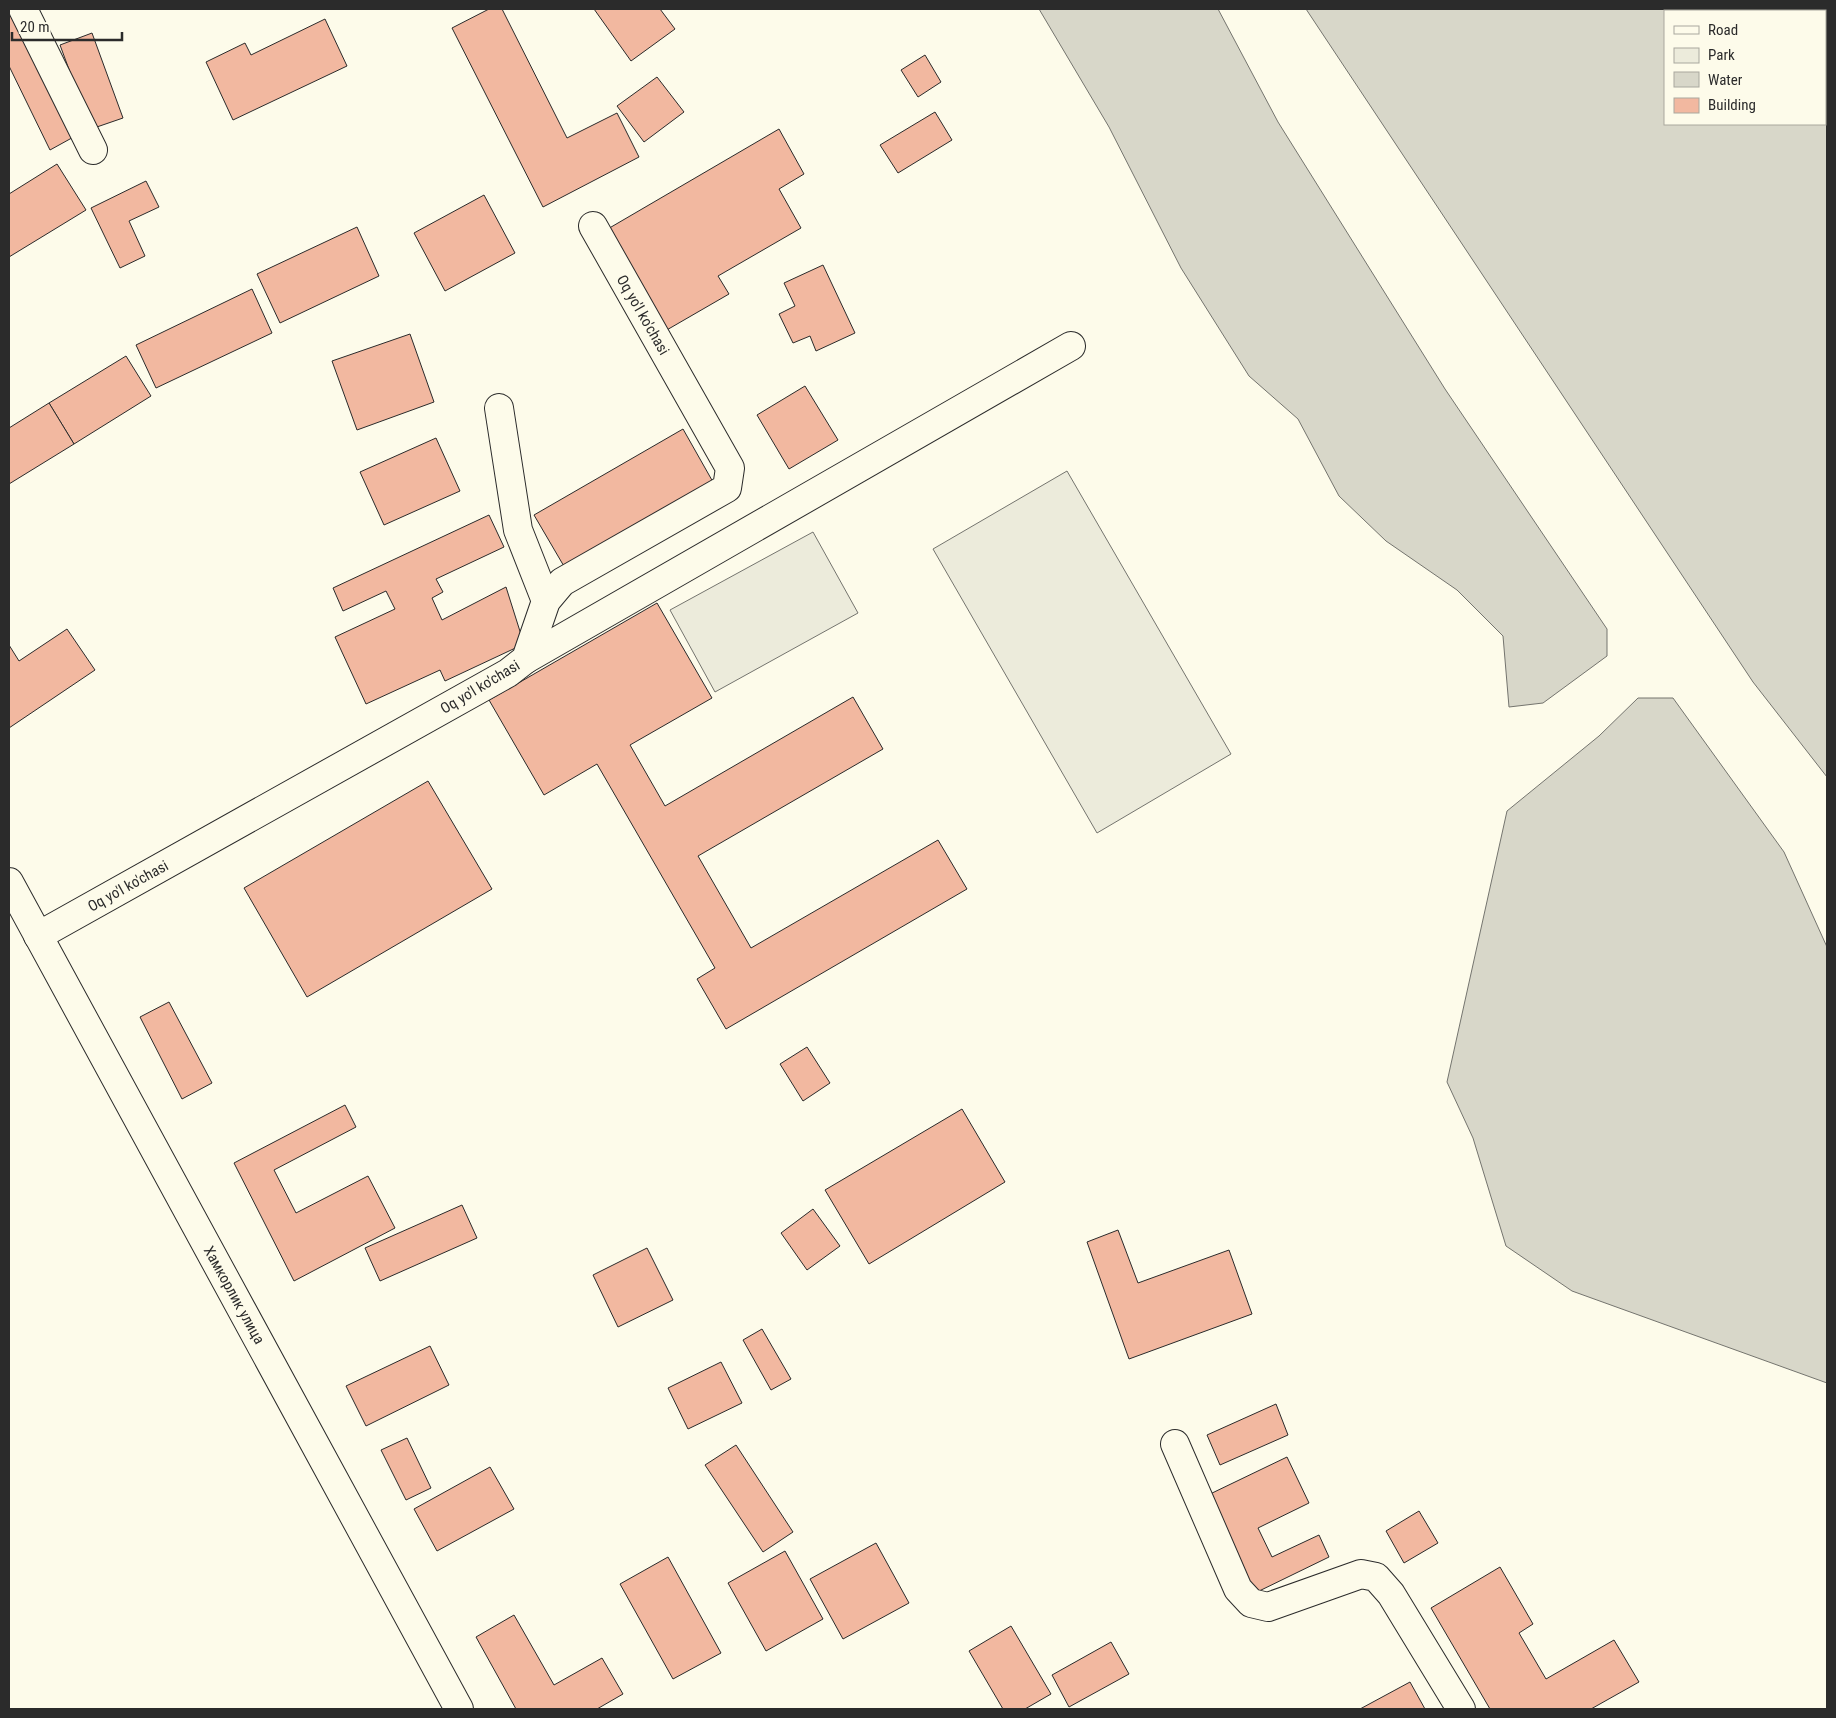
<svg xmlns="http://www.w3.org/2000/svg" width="1836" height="1718" font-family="'Roboto Condensed',sans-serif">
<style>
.green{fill:#ecebdb;stroke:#74746e}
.water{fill:#d8d7c9;stroke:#74746e;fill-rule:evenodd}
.building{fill:#f2b8a0;stroke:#2b2b2b}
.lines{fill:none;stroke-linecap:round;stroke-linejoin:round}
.minor-casing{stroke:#2b2b2b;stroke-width:30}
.major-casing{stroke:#2b2b2b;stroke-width:30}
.minor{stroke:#fdfbea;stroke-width:28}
.major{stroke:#fdfbea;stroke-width:28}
.labels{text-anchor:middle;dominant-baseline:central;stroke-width:4;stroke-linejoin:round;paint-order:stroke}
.street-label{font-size:15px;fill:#2b2b2b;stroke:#fdfbea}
</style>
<rect width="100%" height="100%" fill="#fdfbea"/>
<g class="green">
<path d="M1067,471l164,283 -134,79 -164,-284z"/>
<path d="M813,532l45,81 -143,79 -45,-82z"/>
</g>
<g class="water">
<path d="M1039,9h179l60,113 167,267 162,240v27l-64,47 -34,4 -6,-71 -46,-46 -71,-49 -47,-45 -41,-77 -49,-43 -68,-108 -72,-141z"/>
<path d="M1306,9h521v768l-74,-95zM1665,11h160v113h-160z"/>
<path d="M1638,698h35l111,154 43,95v436l-255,-92 -66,-45 -33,-108 -26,-56 60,-271 92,-75z"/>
</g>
<g class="building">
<path d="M489,9h13l65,129 50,-25 22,44 -96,50 -91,-179z"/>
<path d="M594,9h66l15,20 -44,32z"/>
<path d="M18,11l61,123 -29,16 -41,-84v-51z"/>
<path d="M325,19l22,47 -114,54 -27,-58 39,-19 6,12z"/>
<path d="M92,33l31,85 -32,11 -31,-84z"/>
<path d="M925,55l16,27 -23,15 -17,-27z"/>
<path d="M657,77l27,35 -40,30 -27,-36z"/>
<path d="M935,112l17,28 -54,33 -18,-28z"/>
<path d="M779,129l25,45 -25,15 22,39 -83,48 11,18 -64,37 -59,-101z"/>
<path d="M57,164l29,46 -77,47v-63z"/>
<path d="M146,181l13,26 -30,14 16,35 -25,12 -29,-60z"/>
<path d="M484,195l31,58 -70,38 -31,-58z"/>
<path d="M357,227l22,49 -99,47 -23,-49z"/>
<path d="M823,265l32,68 -39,18 -6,-15 -17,7 -14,-29 16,-8 -11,-23z"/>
<path d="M252,289l20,44 -116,55 -20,-43z"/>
<path d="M410,334l24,68 -77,28 -25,-69z"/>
<path d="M126,356l25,40 -77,48 -25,-41z"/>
<path d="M805,386l33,54 -49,29 -32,-54z"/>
<path d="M49,403l25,41 -65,40v-56z"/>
<path d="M683,429l30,53 -148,86 -31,-53z"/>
<path d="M436,438l24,53 -76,34 -24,-53z"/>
<path d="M489,515l15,32 -68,32 7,13 -11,6 10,22 64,-33 18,57 -79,37 -5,-11 -74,34 -31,-67 60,-28 -9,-18 -43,20 -10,-23z"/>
<path d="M657,603l55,95 -82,47 35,61 188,-109 30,52 -185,107 53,92 187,-108 29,49 -241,140 -29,-50 18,-11 -118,-204 -53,31 -55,-95z"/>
<path d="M67,629l28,41 -86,58v-83l10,16z"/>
<path d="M428,781l64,108 -185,108 -63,-109z"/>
<path d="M169,1002l43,81 -30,16 -42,-82z"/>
<path d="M807,1047l23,36 -27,18 -23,-37z"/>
<path d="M345,1105l11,22 -82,43 22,43 72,-37 27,52 -101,53 -60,-118z"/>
<path d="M962,1109l43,73 -136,82 -44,-74z"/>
<path d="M462,1205l15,33 -97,43 -15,-33z"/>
<path d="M813,1209l27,37 -33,24 -26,-37z"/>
<path d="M1118,1230l20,53 91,-33 23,64 -123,45 -42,-117z"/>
<path d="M647,1248l26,52 -55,27 -25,-52z"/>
<path d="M762,1329l29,50 -20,11 -28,-50z"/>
<path d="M430,1346l19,39 -83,41 -20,-40z"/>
<path d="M721,1362l21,41 -54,26 -20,-41z"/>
<path d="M1276,1404l12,31 -68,30 -13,-30z"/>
<path d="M407,1438l24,50 -25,12 -25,-50z"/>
<path d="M736,1445l57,87 -30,20 -58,-87z"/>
<path d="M1287,1457l22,46 -51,25 14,29 47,-22 10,22 -74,36 -47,-98z"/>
<path d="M490,1467l24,42 -77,42 -23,-42z"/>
<path d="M1419,1511l19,32 -34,20 -18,-32z"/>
<path d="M876,1543l33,60 -66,36 -33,-60z"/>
<path d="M785,1551l38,68 -57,32 -38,-68z"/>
<path d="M668,1557l53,96 -48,26 -53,-95z"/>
<path d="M1500,1567l33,57 -14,9 27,46 68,-39 25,42 -48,27h-101l-59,-101z"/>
<path d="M514,1615l40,70 48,-27 21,36 -26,15h-81l-40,-72z"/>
<path d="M1011,1626l40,68 -26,15h-22l-34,-58z"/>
<path d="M1111,1642l18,32 -60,33 -17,-32z"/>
<path d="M1410,1682l15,27h-65z"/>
</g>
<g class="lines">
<g class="minor-casing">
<g id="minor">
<path d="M23,9l70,141"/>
<path d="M499,408l19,122 28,71"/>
<path d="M526,659l545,-313"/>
<path d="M38,936l470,-263 18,-14 20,-58 16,-19 165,-94 3,-20 -137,-242"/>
<path d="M1175,1444l63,145 13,14 17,4 93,-33 15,3 15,17 70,115"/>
</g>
</g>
<g class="major-casing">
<path id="major" d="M9,882l450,827"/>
</g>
<use href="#minor" class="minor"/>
<use href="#major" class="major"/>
</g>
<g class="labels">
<g class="street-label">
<text transform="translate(643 315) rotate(60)">Oq yo'l ko'chasi</text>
<text transform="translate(480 687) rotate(-31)">Oq yo'l ko'chasi</text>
<text transform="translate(128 886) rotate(-29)">Oq yo'l ko'chasi</text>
<text transform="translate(234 1295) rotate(61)">Хамкорлик улица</text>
</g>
</g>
<rect width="1836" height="1718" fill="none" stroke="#2b2b2b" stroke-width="20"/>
<rect x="1664" y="10" width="162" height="115" fill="#fdfbea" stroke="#a9a89e"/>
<rect x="1674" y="26" width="25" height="8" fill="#fdfbea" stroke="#a9a89e"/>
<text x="1708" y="35" font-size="15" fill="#2b2b2b">Road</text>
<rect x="1674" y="48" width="25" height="15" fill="#ecebdb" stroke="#a9a89e"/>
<text x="1708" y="60" font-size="15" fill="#2b2b2b">Park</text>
<rect x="1674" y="72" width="25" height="15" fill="#d8d7c9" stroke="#a9a89e"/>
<text x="1708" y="85" font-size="15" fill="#2b2b2b">Water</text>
<rect x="1674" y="98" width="25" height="15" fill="#f2b8a0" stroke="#a9a89e"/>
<text x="1708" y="110" font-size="15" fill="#2b2b2b">Building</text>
<path d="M12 32v8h110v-8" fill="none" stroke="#2b2b2b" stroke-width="2.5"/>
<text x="20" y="32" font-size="15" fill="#2b2b2b" stroke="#fdfbea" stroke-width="4" paint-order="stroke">20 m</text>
</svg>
